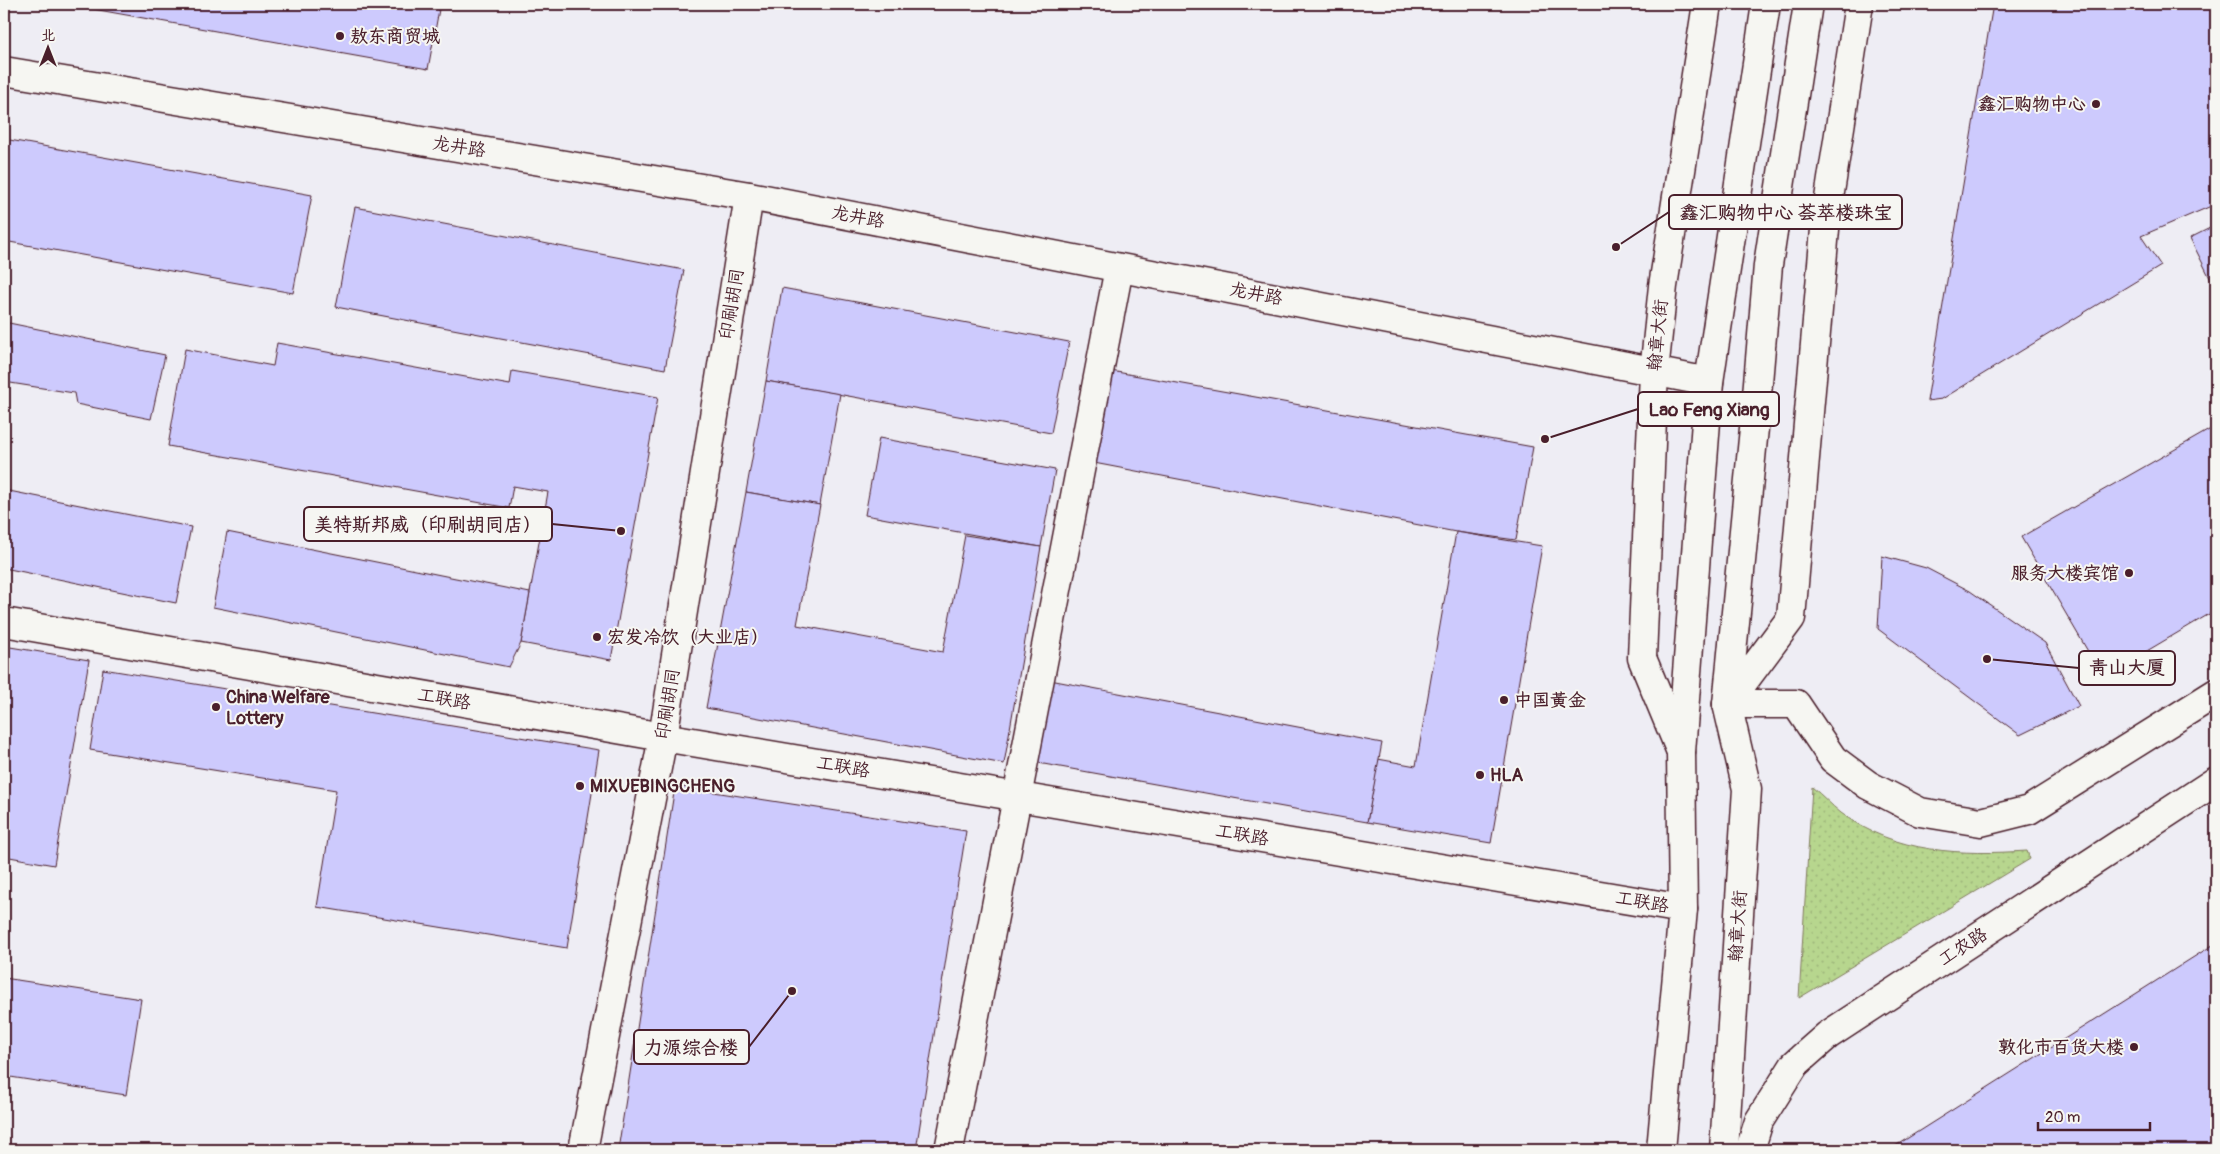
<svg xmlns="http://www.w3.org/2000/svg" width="2220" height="1154" font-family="Pangolin,'LXGW WenKai TC',sans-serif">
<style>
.grass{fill:url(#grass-dots);stroke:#807a5c}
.building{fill:#cdcafd;stroke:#4a1f2b}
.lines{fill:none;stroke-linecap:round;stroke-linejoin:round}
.minor-casing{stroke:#4a1f2b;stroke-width:31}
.tertiary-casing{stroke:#4a1f2b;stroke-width:31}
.primary-casing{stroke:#4a1f2b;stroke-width:31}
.minor{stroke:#f6f6f2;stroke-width:28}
.tertiary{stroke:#f6f6f2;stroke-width:28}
.primary{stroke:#f6f6f2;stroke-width:28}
.poi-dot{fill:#4a1f2b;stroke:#f6f6f2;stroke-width:2}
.labels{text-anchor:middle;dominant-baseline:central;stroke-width:4;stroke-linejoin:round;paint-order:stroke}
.poi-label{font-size:18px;font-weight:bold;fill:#4a1f2b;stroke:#f6f6f2;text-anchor:start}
.street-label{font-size:18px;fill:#4a1f2b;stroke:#f6f6f2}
.leader{fill:none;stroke:#4a1f2b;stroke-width:2}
.callout-dot{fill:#4a1f2b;stroke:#f6f6f2;stroke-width:2}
.callout{fill:#f6f6f2;stroke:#4a1f2b;stroke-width:2}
.callout-label{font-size:19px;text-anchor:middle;font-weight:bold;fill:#4a1f2b}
</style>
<defs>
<pattern id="grass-dots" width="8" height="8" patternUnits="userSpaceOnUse" patternTransform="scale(1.25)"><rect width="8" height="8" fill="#b7d68e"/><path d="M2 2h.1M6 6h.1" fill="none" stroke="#9fb77b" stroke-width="1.8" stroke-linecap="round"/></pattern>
</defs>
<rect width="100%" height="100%" fill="#eeedf4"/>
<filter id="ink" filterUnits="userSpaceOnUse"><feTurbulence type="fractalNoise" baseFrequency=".02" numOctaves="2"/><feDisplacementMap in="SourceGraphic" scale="10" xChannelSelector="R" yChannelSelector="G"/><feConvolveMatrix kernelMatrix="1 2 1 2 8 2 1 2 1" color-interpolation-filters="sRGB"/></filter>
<g filter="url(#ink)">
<path class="grass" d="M1812,787c10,8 19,18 29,26 55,41 121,42 186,38l3,8 -231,139z"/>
<g class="building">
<path d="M65,4h375l-12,65z"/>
<path d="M1993,4h223v200l-75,32 20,30 -219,133 -15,2z"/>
<path d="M4,139l308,56 -19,98 -289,-52z"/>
<path d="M355,207l329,63 -19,99 -329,-62z"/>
<path d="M2216,225v65l-26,-52z"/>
<path d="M782,288l287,54 -18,91 -285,-52z"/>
<path d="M4,322l161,33 -14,64 -75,-15 -2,-11 -70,-11z"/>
<path d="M277,343l233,42 2,-14 146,26 -47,263 -90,-17 27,-151 -35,-6 -4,22 -341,-62 17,-97 88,17z"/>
<path d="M1111,371l422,76 -17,93 -60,-8 -362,-69z"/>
<path d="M766,381l74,13 -20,111 -74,-13z"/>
<path d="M2216,426v184l-113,67 -82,-140z"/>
<path d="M879,438l176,32 -14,77 -176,-32z"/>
<path d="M4,490l187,37 -15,76 -172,-35z"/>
<path d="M746,492l74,13 -23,120 146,27 22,-117 76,12 -37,217 -298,-56z"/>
<path d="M227,532l303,61 -9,50 -12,24 -296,-60z"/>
<path d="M1456,532l86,14 -51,297 -124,-21 11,-63 38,7z"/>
<path d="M1882,556l44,12 44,23 75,52 34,63 -59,29 -142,-106z"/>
<path d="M4,646l85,14 -35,205 -50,-9z"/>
<path d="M103,669l496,81 -32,198 -250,-41 19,-117 -246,-40z"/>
<path d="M1050,680l332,63 -15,79 -329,-59z"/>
<path d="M675,786l291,45 -50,319h-298z"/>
<path d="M2216,943v207h-327z"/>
<path d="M4,978l137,21 -15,96 -122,-19z"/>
</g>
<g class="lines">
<g class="minor-casing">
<g id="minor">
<path d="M4,71l745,125 960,186"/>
<path d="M4,622l659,115 1020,172"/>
<path d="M583,1150l80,-413 86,-541"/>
<path d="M949,1150l170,-882"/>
</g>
</g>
<g class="tertiary-casing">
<g id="tertiary">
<path d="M1727,704l64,-86 35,-400 33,-214"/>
<path d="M1727,704h69l37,55 35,26 52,27 61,10 48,-12 187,-117"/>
<path d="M1681,752l-39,-94 12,-286 9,-86 44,-282"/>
<path d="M1750,1150l9,-29 36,-57 33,-29 388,-254"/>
</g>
</g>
<g class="primary-casing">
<g id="primary">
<path d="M1661,1150l22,-241 -2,-157 28,-370 57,-378"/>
<path d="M1724,1150l23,-361 -20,-85 28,-286 13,-153 40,-261"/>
</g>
</g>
<use href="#minor" class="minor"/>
<use href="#tertiary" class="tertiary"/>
<use href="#primary" class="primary"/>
</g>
</g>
<g class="poi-dot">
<circle cx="340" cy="36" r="5"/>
<circle cx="2096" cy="104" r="5"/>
<circle cx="2129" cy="573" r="5"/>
<circle cx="597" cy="637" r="5"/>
<circle cx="1504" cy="700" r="5"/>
<circle cx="216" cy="707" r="5"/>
<circle cx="1480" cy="775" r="5"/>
<circle cx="580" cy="786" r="5"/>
<circle cx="2134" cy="1047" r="5"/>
</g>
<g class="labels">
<g class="poi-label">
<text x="350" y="36">敖东商贸城</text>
<text x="2086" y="104" text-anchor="end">鑫汇购物中心</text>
<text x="2119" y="573" text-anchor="end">服务大楼宾馆</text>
<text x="607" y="637">宏发冷饮（大业店）</text>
<text x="226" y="697">China Welfare<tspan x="226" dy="21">Lottery</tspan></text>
<text x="1514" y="700">中国黄金</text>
<text x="1490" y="775">HLA</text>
<text x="590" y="786">MIXUEBINGCHENG</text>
<text x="2124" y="1047" text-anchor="end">敦化市百货大楼</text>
</g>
<g class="street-label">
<text transform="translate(459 147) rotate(9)">龙井路</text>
<text transform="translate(858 217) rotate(11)">龙井路</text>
<text transform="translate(1256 294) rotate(11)">龙井路</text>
<text transform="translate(732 304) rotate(-81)">印刷胡同</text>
<text transform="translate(1658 335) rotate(-84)">翰章大街</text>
<text transform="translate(444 699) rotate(10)">工联路</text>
<text transform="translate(668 704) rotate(-81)">印刷胡同</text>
<text transform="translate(843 767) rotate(10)">工联路</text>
<text transform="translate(1242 835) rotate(10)">工联路</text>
<text transform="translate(1642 902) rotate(10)">工联路</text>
<text transform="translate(1738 926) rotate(-86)">翰章大街</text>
<text transform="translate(1963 947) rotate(-33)">工农路</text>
</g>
</g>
<path class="leader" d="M1616 247L1669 212M1545 439L1638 409M621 531L552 524M1987 659L2079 668M792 991L749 1047"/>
<g class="callout-dot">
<circle cx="1616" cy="247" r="5"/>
<circle cx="1545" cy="439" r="5"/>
<circle cx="621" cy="531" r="5"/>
<circle cx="1987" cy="659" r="5"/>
<circle cx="792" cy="991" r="5"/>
</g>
<g class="callout">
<rect x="1669" y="195" width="233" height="34" rx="5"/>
<rect x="1638" y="392" width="141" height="34" rx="5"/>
<rect x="304" y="507" width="248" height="34" rx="5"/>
<rect x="2079" y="651" width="96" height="34" rx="5"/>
<rect x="634" y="1030" width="115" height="34" rx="5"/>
</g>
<g class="callout-label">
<text x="1786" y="219">鑫汇购物中心 荟萃楼珠宝</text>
<text x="1709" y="416">Lao Feng Xiang</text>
<text x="428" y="531">美特斯邦威（印刷胡同店）</text>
<text x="2127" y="674">青山大厦</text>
<text x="691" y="1054">力源综合楼</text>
</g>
<rect width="2220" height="1154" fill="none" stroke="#f6f6f2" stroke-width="20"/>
<rect x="10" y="10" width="2200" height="1134" fill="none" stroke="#4a1f2b" stroke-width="2" filter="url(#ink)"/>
<g transform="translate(48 48)" stroke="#f6f6f2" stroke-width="4" paint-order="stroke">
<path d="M0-4L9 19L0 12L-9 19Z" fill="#4a1f2b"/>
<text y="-8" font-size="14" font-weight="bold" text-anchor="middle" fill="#4a1f2b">北</text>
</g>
<path d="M2038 1122v8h112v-8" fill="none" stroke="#4a1f2b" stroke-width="2.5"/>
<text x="2045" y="1122" font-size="15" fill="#4a1f2b" stroke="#f6f6f2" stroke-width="4" paint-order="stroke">20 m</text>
</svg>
